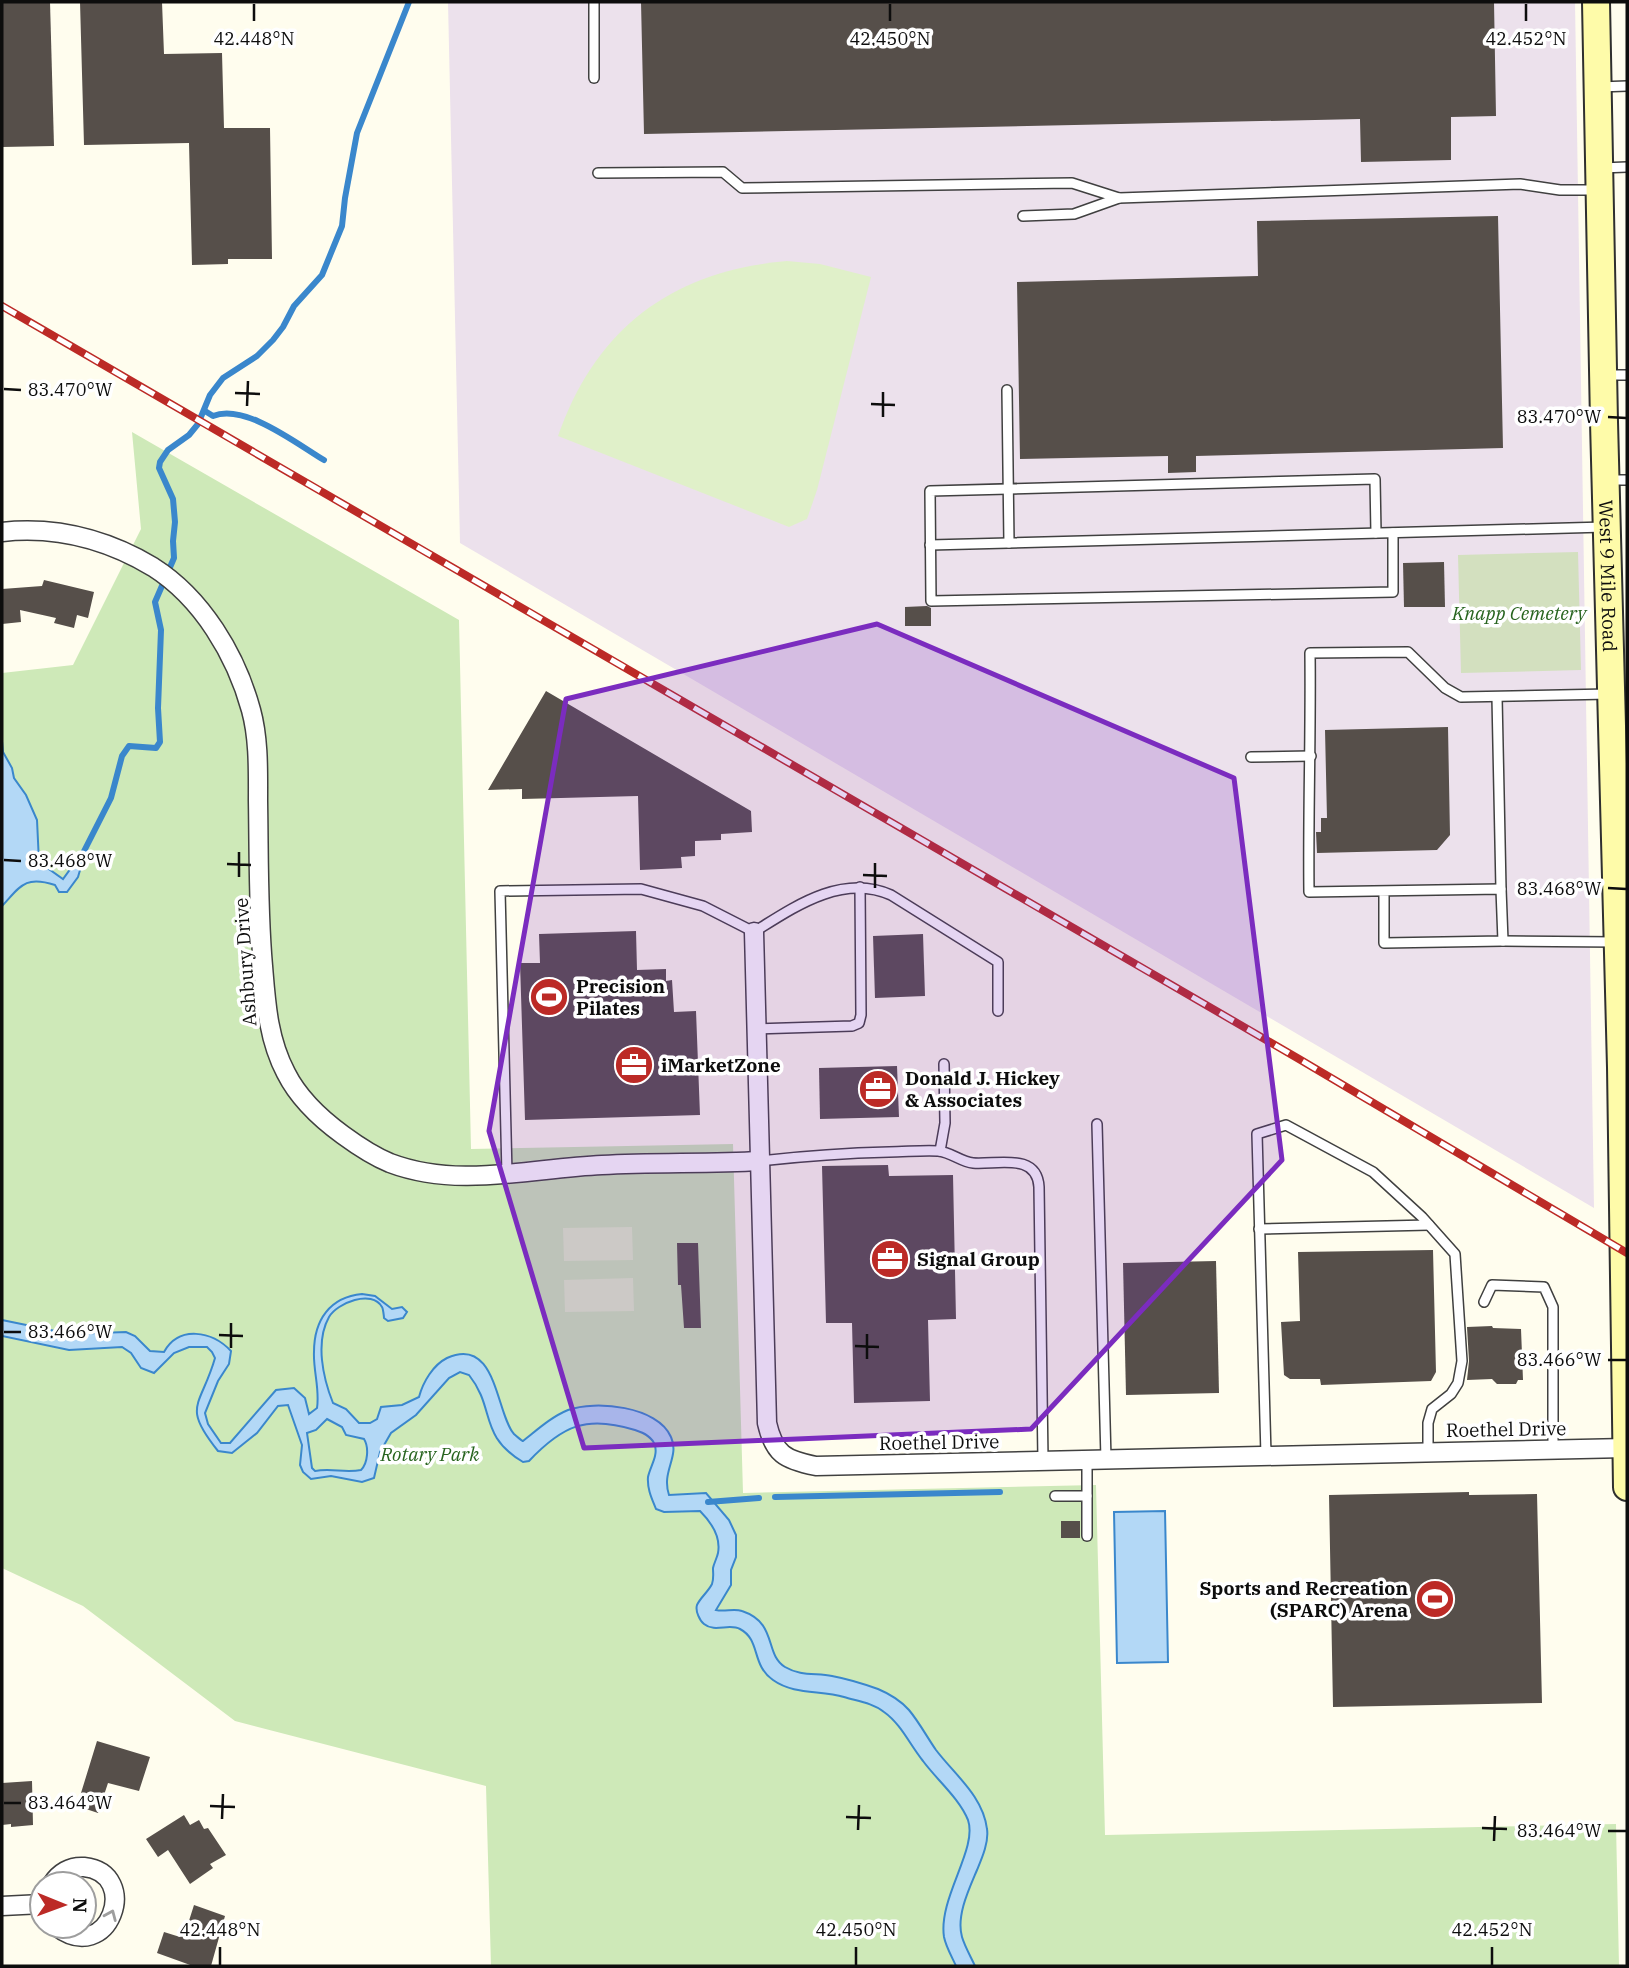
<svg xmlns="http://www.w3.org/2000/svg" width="1629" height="1968" font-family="'IBM Plex Serif',serif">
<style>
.industrial{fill:#ece1ec}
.green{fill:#cee9b8}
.cemetery{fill:#d3e0bf}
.pitch{fill:#e0f0c9}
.water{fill:#b3d8f6;stroke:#3a87cc;stroke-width:2;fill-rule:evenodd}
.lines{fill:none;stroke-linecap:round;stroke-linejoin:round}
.stream{stroke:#3a87cc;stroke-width:6}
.building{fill:#564f4a}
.lane-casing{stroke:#404040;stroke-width:12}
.street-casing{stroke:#404040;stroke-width:21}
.secondary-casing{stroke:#2f2f2f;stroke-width:30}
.lane{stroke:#fff;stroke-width:9}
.street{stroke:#fff;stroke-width:18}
.secondary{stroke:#fefba9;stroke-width:26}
.rail-casing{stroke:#bc2a26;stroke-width:8}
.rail{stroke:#fff;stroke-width:5;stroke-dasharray:16;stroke-linecap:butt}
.oneway{stroke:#9e9e9e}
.marked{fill:#7b2cbf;fill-opacity:0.2;stroke:#7b2cbf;stroke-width:5;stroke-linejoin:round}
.ticks{fill:none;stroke:#0d0d0d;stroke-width:2.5}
.labels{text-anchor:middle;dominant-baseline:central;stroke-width:7;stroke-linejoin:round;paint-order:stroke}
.street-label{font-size:19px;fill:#0d0d0d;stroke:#fff}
.park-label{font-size:19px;font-style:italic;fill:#27641e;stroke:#fff}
.poi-label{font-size:19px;font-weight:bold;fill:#0d0d0d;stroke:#fff;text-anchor:start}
.ticks-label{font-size:18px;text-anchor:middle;fill:#0d0d0d;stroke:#fff;stroke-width:7;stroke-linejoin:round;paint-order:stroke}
</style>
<rect width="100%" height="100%" fill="#fffdee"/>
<path class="industrial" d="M448,2h1127l19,1206 -1134,-665z"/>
<path class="green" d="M132,432l327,188 12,529 262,-5 10,349 353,-8 9,350 511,-11 3,142h-1128l-5,-180 -251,-65 -152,-115 -81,-38v-895l71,-8 68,-136z"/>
<path class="cemetery" d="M1578,552l3,118 -120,3 -3,-118z"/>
<g class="pitch">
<path d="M787,261l33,3 51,13 -54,213 -10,29 -18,8 -231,-91c38,-109 115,-165 229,-175z"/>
<path d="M632,1227l1,33 -69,1 -1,-33z"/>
<path d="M633,1278l1,33 -69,1 -1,-32z"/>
</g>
<g class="water">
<path d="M2,741l1,11 9,16 2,10 12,17 11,25 2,42 24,17 16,-22 4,3 -5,17 -11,15h-8l-4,-7c-31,-10 -35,2 -53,21z"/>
<path d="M362,1294l13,2 17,13 10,-2 5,5 -4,6 -15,3 -4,-3c0,-1 -1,-10 -2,-11 -10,-18 -45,-4 -53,10 -14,25 -6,61 4,86l13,6 13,14h11l7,-4 4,-12 21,-2 17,-8c4,-15 14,-32 28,-39 50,-23 49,56 67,76 1,1 8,7 9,7 14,-11 28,-24 45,-31 27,-10 90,-4 103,27 9,20 -10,34 -2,58l37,-2 23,27 7,15v22l-5,13v15l-15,25c9,2 18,-2 26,1 36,12 22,43 43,56 15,9 31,6 47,9 16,3 32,8 46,13 12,5 23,12 31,21 10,12 18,27 27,40 19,25 47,46 51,79 2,13 -5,29 -10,41 -8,19 -21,46 -15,67 3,10 9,20 13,29h-19c-4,-9 -10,-19 -12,-29 -6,-39 34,-88 24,-117 -9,-22 -31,-40 -45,-59 -13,-16 -22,-37 -39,-49 -11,-9 -27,-11 -40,-15 -24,-7 -50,-2 -71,-17 -22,-15 -12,-40 -33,-51 -11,-6 -25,4 -36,-5 -4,-3 -9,-13 -7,-19 3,-7 11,-13 15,-21 2,-6 1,-10 1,-16 1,-5 4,-10 5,-15 3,-16 -7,-31 -18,-42l-36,1 -8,-3c-4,-10 -9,-20 -8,-32 2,-10 10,-21 7,-31 -2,-9 -11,-13 -20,-16 -48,-15 -72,-5 -106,31l-6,1c-45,-27 -27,-53 -54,-87l-9,-3 -11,6 -33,37 -25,18 -11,19 -6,26 -12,4 -31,-6 -20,3 -8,-7 -3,-7 2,-20 -14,-40 -10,1 -21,27 -25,20 -14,-2c-37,-46 -17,-44 -3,-93l-3,-6 -5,-5h-18l-15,6 -20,20 -13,-5 -10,-15 -9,-6 -53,3 -67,-14v-16l68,14 56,-2 9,4 15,15 14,1c15,-27 48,-21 67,-1l-2,13 -11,17 -13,32 3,11 13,19h9l46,-53 18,-2 11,10 4,16 8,-6c3,-19 -4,-38 -3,-56 0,-32 16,-55 48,-58zM327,1419l15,8 4,8 18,4c5,8 4,24 -3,31 -16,3 -30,-2 -46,1l-3,-3 -5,-35 9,-3z"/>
<path d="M1165,1511l3,151 -51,1 -3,-151z"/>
</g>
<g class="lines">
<g class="stream">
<path d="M205,411l8,5c32,-13 84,28 111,44"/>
<path d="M77,865l34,-67 11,-42 7,-10 27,2 4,-6 -2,-34 3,-78 -6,-28 19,-44 -1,-17 2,-19 -2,-23 -14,-31 1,-6 8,-12 21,-15 9,-11 12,-29 13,-17 34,-22 16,-16 10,-13 11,-21 28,-31 20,-49 3,-28 12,-65 52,-131"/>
<path d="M775,1497l225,-5"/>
<path d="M708,1502l51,-4"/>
</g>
</g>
<g class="building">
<path d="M2,2h48l4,144 -52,1z"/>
<path d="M80,2h82l2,52 58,-1 2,75h46l2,131h-44v5l-36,1 -3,-122 -105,2z"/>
<path d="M641,2h853l2,114 -45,1v43l-90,2 -1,-43 -716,15z"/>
<path d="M1498,216l5,232 -307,8v16l-28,1v-17l-148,3 -3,-177 241,-6 -1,-55z"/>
<path d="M1444,562l1,45h-41l-1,-44z"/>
<path d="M44,580l50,12 -6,26 -11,-3 -3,13 -20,-5 2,-5 -36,-8 1,12 -19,2v-35l40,-3z"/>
<path d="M927,606l4,2v18h-26v-19z"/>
<path d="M546,691l205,120 1,21 -31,2v6l-26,1v15l-14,1 1,11 -42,2 -2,-74 -116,3v-10l-34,1z"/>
<path d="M1448,727l2,108 -13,15 -120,3 -1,-21h5v-14h6l-2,-88z"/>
<path d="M636,931l1,39 29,-1v12l6,-1 2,32 22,-1 4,104 -175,5 -5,-157h20l-1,-29z"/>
<path d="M923,934l2,62 -50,2 -2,-62z"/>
<path d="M897,1066l2,51 -79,2 -1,-51z"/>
<path d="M888,1165l1,11 64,-1 3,144 -28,1 2,81 -76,2 -2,-80h-26l-4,-157z"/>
<path d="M677,1243h21l3,85h-17l-3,-43h-3z"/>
<path d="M1433,1250l3,122 -5,9 -110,4 -1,-6h-30l-6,-4 -3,-53 19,-1 -2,-69z"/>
<path d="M1216,1261l3,132 -93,2 -3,-132z"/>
<path d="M1492,1326l1,2 28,1 2,51h-5l-2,4h-19l-5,-5 -25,1 2,-19 -2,-34z"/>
<path d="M1469,1492v3l68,-1 5,209 -209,4 -4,-212z"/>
<rect x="1061" y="1521" width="19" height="17"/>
<path d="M97,1741l53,16 -11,34 -31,-8 -10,30 -21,-7z"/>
<path d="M32,1781l1,44 -22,2v-3l-9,1v-42z"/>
<path d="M184,1815l6,10 9,-5 5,9 4,-1 18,27 -16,9 3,4 -23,16 -22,-34 -10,7 -12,-18z"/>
<path d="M194,1905l31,11 -14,50h-18l-36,-13 7,-21 16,5 3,-11 4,1z"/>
</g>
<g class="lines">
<g class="lane-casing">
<g id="lane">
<path d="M594,2v76"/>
<path d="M1599,87l28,-1"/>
<path d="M1601,168l26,-1"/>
<path d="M598,173l125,-1 19,16 330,-5 47,15"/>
<path d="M1023,216l51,-2 45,-16 401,-14 40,6h37"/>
<path d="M1605,375h22"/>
<path d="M1007,390l2,153"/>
<path d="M1607,480h20"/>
<path d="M1376,533l-1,-54 -445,12 1,110 462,-9v-59"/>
<path d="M930,545l675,-18"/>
<path d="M1497,697l4,192"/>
<path d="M1251,757l60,-1"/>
<path d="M1384,892v51l119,-2 -2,-52 -192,3c-1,-80 2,-159 1,-239l98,-1 37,36 16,9 148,-3"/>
<path d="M1503,941l114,1"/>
<path d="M757,1029l95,-3 7,-3 2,-8 -1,-128"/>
<path d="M1097,1124l9,335"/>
<path d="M940,1151l5,-28 -1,-59"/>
<path d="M760,1161c44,-5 86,-8 129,-9 16,0 33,-2 49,-1 13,1 23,11 35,12 24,2 64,-11 66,24l4,273"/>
<path d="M507,1174l-7,-283 141,-2 62,17 51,26c40,-25 88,-59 137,-37l107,67v49"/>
<path d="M1259,1229l170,-4"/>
<path d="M1484,1302l8,-17 52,2 9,20v142"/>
<path d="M1266,1455l-9,-321 29,-9 87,47 49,45 33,37 7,107 -4,22 -7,11 -19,15 -4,14v29"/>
<path d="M1055,1496h32"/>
<path d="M1087,1536v-77"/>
</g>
</g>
<g class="street-casing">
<g id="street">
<path d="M2,532c55,-6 104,7 151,35 49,31 83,88 98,143 8,29 7,62 7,91 1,55 0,110 5,165 3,37 5,73 23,107 12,24 35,46 57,62 15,11 30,21 47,28 69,26 141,5 212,2 53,-3 105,-1 158,-4"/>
<path d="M754,932l13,491c7,31 18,37 49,43l810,-18"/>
<path d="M52,1884c7,-11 18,-18 32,-17 58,6 25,101 -28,59"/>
<path d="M2,1906l40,-2"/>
</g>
</g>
<g class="secondary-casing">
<g id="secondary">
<path id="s1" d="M1596,2l8,420 17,645 6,420"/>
</g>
</g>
<use href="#lane" class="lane"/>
<use href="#street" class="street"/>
<use href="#secondary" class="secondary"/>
<g class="rail-casing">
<path id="rail" d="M2,306l1297,753 328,194"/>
</g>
<use href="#rail" class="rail"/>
</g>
<defs><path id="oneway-chevron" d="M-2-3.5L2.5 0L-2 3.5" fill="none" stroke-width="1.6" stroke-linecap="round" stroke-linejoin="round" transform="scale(1.75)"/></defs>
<use class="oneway" href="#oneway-chevron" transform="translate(111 1915) rotate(-67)"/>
<path class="marked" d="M877,624l357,154 48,382 -251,269 -447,19 -95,-317 77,-432z"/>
<path class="ticks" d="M254,21v-17M890,21v-17M1526,21v-17M4,389l17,1M235,393l25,1M871,404l24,1M247,406l1,-25M883,417v-25M1608,417l18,1M4,860l17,1M227,864l24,1M863,875l24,1M239,877v-25M875,888v-25M1608,888l18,1M4,1332h17M219,1335l24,1M855,1346l24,1M231,1348v-25M867,1359v-25M1608,1360h18M4,1803h17M210,1806l25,1M846,1817l25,1M222,1819l1,-25M1482,1828l25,1M858,1830l1,-25M1608,1831h18M1494,1841l1,-25M220,1965v-18M856,1965v-18M1492,1965v-18"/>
<defs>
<g id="stadium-disc" transform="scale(2.0125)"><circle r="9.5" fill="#bc2a26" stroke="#fff"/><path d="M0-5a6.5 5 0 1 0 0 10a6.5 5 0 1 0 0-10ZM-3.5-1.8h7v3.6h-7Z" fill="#fff"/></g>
<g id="office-disc" transform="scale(2.0125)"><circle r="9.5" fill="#bc2a26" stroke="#fff"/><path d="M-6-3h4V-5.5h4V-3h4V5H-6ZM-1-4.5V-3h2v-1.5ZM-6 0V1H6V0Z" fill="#fff"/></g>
</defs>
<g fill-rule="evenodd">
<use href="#stadium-disc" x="549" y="997"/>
<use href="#office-disc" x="634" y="1065"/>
<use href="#office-disc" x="878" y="1089"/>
<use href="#office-disc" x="890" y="1259"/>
<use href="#stadium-disc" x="1435" y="1599"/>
</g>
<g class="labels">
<g class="street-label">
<text stroke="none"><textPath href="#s1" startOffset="574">West 9 Mile Road</textPath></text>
<text transform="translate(245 962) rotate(-94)">Ashbury Drive</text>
<text transform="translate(1506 1429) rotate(-1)">Roethel Drive</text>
<text transform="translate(939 1442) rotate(-1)">Roethel Drive</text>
</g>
<g class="park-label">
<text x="1519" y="613">Knapp Cemetery</text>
<text x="430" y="1454">Rotary Park</text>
</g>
<g class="poi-label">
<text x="576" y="986">Precision<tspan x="576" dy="22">Pilates</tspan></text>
<text x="661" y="1065">iMarketZone</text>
<text x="905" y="1078">Donald J. Hickey<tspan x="905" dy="22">&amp; Associates</tspan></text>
<text x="917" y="1259">Signal Group</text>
<text x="1408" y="1588" text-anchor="end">Sports and Recreation<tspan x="1408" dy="22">(SPARC) Arena</tspan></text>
</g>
</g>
<g class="ticks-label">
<text x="254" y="45">42.448°N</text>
<text x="890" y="45">42.450°N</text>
<text x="1526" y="45">42.452°N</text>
<text x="70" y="396">83.470°W</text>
<text x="1559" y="423">83.470°W</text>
<text x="70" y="867">83.468°W</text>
<text x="1559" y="895">83.468°W</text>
<text x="70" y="1338">83.466°W</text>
<text x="1559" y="1366">83.466°W</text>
<text x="70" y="1809">83.464°W</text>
<text x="1559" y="1837">83.464°W</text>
<text x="220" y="1936">42.448°N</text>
<text x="856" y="1936">42.450°N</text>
<text x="1492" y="1936">42.452°N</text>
</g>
<rect width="1629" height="1968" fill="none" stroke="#0d0d0d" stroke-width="7"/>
<g transform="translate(63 1905) rotate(91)"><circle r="33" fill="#ffffff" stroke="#9e9e9e" stroke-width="2"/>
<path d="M0-5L12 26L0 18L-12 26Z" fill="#bc2a26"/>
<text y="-10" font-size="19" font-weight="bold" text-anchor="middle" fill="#0d0d0d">N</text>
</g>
</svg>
